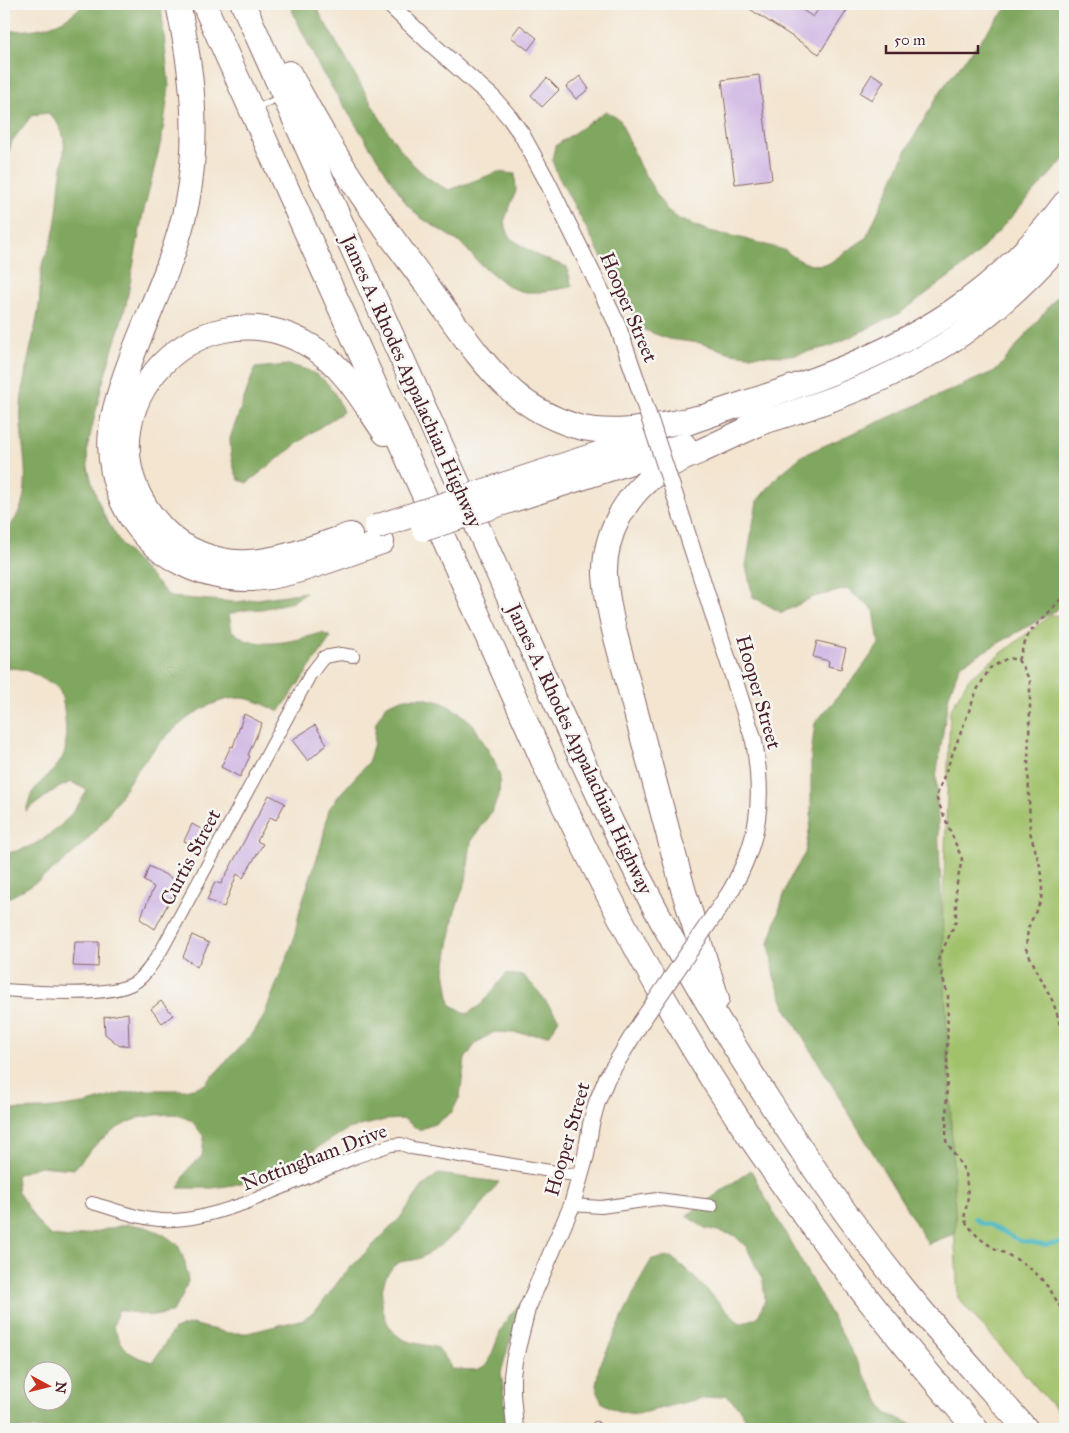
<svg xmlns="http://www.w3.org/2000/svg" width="1069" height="1433" font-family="'IM FELL Great Primer',serif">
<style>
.green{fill:#a1c16a;stroke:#76704a}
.forest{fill:#80a75e;stroke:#656344;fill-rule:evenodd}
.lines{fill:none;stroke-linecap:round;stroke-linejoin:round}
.stream{stroke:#45b5be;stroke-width:4}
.building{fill:#d1b9e4}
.service-casing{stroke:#856465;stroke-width:8}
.minor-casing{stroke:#856465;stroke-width:14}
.tertiary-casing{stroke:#856465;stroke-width:18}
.motorway-casing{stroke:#856465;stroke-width:26}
.path{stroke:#856465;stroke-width:2.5;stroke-dasharray:4 4;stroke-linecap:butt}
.service{stroke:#fff;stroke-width:6}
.minor{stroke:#fff;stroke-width:12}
.tertiary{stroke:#fff;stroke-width:16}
.motorway{stroke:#fff;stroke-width:24}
.tertiary-bridge-casing{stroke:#856465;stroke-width:18;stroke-linecap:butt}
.motorway-bridge-casing{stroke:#856465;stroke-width:26;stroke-linecap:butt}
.tertiary-bridge{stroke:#fff;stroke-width:16}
.motorway-bridge{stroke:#fff;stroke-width:24}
.labels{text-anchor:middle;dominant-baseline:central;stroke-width:5;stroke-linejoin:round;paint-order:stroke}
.street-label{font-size:20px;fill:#4a1f2b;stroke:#f6f6f2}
</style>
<rect width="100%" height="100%" fill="#f6f6f2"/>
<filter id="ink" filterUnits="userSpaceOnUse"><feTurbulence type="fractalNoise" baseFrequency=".02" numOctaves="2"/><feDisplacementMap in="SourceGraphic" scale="10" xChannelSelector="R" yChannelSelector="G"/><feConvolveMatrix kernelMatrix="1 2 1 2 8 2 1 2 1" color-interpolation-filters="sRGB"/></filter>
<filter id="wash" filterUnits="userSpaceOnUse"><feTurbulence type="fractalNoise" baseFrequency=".0096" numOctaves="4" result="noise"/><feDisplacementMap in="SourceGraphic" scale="20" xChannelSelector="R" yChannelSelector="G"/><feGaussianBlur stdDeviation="1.12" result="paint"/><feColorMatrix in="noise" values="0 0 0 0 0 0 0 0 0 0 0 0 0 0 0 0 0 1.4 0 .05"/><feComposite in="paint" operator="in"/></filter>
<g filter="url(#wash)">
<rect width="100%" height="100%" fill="#f3e5d0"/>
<path class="green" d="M1051,615l14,1v804l-107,-122 -18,-307 10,-281 19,-32z"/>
<g class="forest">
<path d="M83,4h78l8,83 -7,50 -20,81 -16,87 -24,80 -15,64 1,18 4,16 6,18 7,16 18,30 47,50 67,5 69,-10 -13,10 -31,7 -17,1 -16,4 3,17c5,3 11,9 17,10 25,6 50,-2 73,-8l9,4 -52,75c-13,-7 -28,-15 -43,-14 -43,4 -82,48 -105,81 -12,18 -22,37 -37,53 -25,28 -56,52 -90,68v-47c36,-3 67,-32 83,-63l-16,-8 -15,7 -30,22c2,-6 3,-13 6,-18 10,-15 25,-22 32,-39 4,-9 1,-56 -5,-64 -3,-5 -11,-9 -16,-11 -12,-7 -25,-14 -39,-9v-137c37,-37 14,-82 17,-127 2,-34 13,-66 18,-100 2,-14 0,-32 4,-45 2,-6 6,-11 8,-18 6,-20 7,-42 9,-63 2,-12 5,-26 4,-38 -1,-13 -7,-20 -16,-29l-16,2 -20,26 -8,26v-136c30,0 58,-3 79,-27z"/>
<path d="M289,4h25c16,27 32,55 48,83 23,39 43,83 87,103l49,-18 17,2 1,17 -12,31 6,16 28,18 29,11 5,20 -32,5h-16l-15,-5 -29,-23 -18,-20 -44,-28 -12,-13 -86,-134z"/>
<path d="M1011,4h54v154l-92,101 -73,54 -69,33 -32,8 -17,2 -35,-1 -16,-2 -31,-10 -32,-4 -28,-11 -83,-154 -5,-14 3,-14 51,-35 14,9 20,47 26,42 13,10 30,12 32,7 43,12 13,9 14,6 17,-1 38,-26 40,-87 32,-56 9,-13 51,-64z"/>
<path d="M1065,287v306l-8,17 -97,55 -11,30 -13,82 20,456 -28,11 -142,-235 -12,-32 -5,-34 19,-61 17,-29 6,-33v-65l4,-32 44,-51 20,-28 -5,-34 -27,-21 -34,8 -31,16 -29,-16 -7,-31 11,-65 21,-25 25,-21 194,-85z"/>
<path d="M288,365c30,5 45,18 55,47l-32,21 -64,50 -8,-3 -4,-8 -4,-17 -1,-17 25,-70z"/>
<path d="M405,698h18l18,4 18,10 14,12 21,36 6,17 -1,18 -7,16 -21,31 -5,38 -12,34 -9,56 5,34 17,10 15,-10 24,-30 18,2 14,15 21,28 -9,16 -56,-3 -18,11 -11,16 -5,37 -8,16 -15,11 -18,7 -15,-11 -19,1 -37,9 -62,38 -34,13 -19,5 -20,3h-35l10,-19 14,-13 2,-19 -12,-16 -17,-7 -19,1 -18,3 -19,9 -20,14 -25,28 -35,-3 -23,9 2,17 20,31 13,13 19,2 58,-14 18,3 17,7 15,11 7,17 3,19 -7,18 -10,14 -18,3 -35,-6 -5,17c12,23 14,28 40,35l21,-33 18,-5 36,9h20l56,-14 15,-12 25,-33 56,-56 22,-31 16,-13 61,8c-21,30 -45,57 -77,75 -12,7 -23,-1 -33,15 -13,19 -8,54 12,66 7,5 27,7 37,10l11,15 2,6 26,1 11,-6 13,-34 8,-14 12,-13 -20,69 7,57h-504v-319l42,-1 38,-5 40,-11 21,-3h40l19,-5 49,-52 10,-15 30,-76 8,-37 20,-59 8,-37 12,-16 27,-30 6,-20 2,-21 10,-17zM32,1370h30v30h-30z"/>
<path d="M751,1170l13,25 122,218 37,16h-172l-12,-21 -13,-13 -36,6 -52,13 -18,-2 -18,-9 -6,-17 3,-19 43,-91 10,-17 19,-2 15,12 54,55 18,-7 7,-17 -2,-19 -16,-33 -13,-13 -29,-7 -19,-12z"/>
</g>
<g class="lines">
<path class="stream" d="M975,1218l5,5 10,2 30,16 25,4 20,-3"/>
</g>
<g id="blocks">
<g class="building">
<path d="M742,4h51l20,13 9,-13h29l-32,50z"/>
<path d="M520,25l17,13 -9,12 -17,-13z"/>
<path d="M872,74l12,7 -12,19 -12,-7z"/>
<path d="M759,75l13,104 -37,5 -13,-104z"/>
<path d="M580,76l9,13 -13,10 -10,-12z"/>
<path d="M547,78l12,12 -17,17 -11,-12z"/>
<path d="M817,641l29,7 -5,21 -13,-3 1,-5 -16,-4z"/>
<path d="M244,714l18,9 -14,32 2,1 -10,21 -19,-10 10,-21 2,1z"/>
<path d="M315,725l12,19 -19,17 -16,-21z"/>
<path d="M269,795l16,8 -9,17 -6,-3 -13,24 6,3 -20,34 -6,-4 -13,33 -17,-7 8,-18 6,2z"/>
<path d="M192,824l13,7 -6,16 -15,-6z"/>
<path d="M149,866l30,16 -24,47 -15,-10 14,-32 -10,-6z"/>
<path d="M192,935l17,8 -12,24 -14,-10z"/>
<path d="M75,942h24l-1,25 -25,-1z"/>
<path d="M161,1001l12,14 -11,8 -11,-14z"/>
<path d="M128,1013l1,32 -9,1 -15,-12 -1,-17z"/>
</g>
</g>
</g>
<g filter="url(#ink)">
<use href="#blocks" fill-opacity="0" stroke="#856465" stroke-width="1"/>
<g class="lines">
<g class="service-casing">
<g id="service">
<path d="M256,108l25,-11"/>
<path d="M595,1429l1,-4"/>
</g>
</g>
<g class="minor-casing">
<g id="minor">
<path d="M4,990c29,2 106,8 130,-7 12,-7 19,-21 27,-32l149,-276 14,-18 17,-3 12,2"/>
<path d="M92,1203c19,5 39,13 59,16 32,5 65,-6 95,-16l110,-46 35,-12 10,-1 11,4 168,28"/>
<path d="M572,1205l29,2 57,-8 54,7"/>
</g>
</g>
<g class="tertiary-casing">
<g id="tertiary">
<path d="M389,4l38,36 66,58 17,20 12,17 25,46 55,112 15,31 25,72"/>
<path d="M679,508l75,233c10,59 6,99 -24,151"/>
<path d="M515,1429l-3,-35v-18l2,-15 13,-52 45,-104 14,-50 5,-31 6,-22 10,-24 34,-56"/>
</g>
</g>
<g class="motorway-casing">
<g id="motorway">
<path d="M178,4c14,66 22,131 9,198 -14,72 -54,136 -72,207 -23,88 40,169 130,170 40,1 98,-24 137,-37"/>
<path d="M204,4l350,781c49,103 101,204 162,300 78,122 165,236 260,344"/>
<path d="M243,4c84,187 168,375 252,562 72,163 143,327 238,478 53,86 111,171 174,249 38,47 79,91 119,136"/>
<path d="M289,73c18,32 35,65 55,95 27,43 58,83 88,124 25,34 48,71 81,100 17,15 40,27 62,34 43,12 85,-1 127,-9"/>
<path d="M687,423c41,-15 83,-27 123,-42 107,-39 186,-86 255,-178"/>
<path d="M749,426c64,-18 137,-45 194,-80 46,-28 86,-66 122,-107"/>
<path d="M506,484l141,-46"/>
<path d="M512,500l172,-55"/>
<path d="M350,535c-33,11 -67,25 -102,27 -30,2 -64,-11 -85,-33 -99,-105 30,-255 149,-182 32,19 52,56 73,86"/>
<path d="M717,999l-34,-110 -69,-259c-4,-18 -8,-37 -9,-56 -1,-39 20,-78 52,-101 13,-9 29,-16 44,-22 21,-10 41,-19 62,-29"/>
</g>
</g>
<g class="path">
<path d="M1018,660l11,-27 36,-38"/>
<path d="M1065,1056l-6,-36 -6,-18 -27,-53 2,-21 13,-28 1,-11 -2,-23 -10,-34 -2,-72 2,-50v-29l-6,-12 -6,-9 -10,-2 -18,10 -13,22 -41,107 26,62 -6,29v33l-18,39 10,36 -2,145 20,32 2,24 -4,22c19,31 38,29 64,48 18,13 27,30 37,49"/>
</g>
<use href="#service" class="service"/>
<use href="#minor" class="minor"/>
<use href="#tertiary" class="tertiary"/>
<use href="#motorway" class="motorway"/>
<g class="tertiary-bridge-casing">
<g id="tertiary-bridge">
<path d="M642,396l37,112"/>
<path d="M641,1022l89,-130"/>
</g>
</g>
<g class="motorway-bridge-casing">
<g id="motorway-bridge">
<path d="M376,527l130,-43"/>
<path d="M424,529l88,-29"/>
</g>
</g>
<use href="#tertiary-bridge" class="tertiary-bridge"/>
<use href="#motorway-bridge" class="motorway-bridge"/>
</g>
</g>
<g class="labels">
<g class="street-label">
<text transform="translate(629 307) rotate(67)">Hooper Street</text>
<text transform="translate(412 381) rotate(66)">James A. Rhodes Appalachian Highway</text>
<text transform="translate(759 692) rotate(74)">Hooper Street</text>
<text transform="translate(580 749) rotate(65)">James A. Rhodes Appalachian Highway</text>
<text transform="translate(190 857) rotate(-62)">Curtis Street</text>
<text transform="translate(567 1139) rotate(-74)">Hooper Street</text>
<text transform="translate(314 1157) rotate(-21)">Nottingham Drive</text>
</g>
</g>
<rect width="1069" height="1433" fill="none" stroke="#f6f6f2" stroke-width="20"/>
<g transform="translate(48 1386) rotate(97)"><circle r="24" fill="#f6f6f2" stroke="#b1a0a2"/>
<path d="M0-4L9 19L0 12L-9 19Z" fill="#c8321e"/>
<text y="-8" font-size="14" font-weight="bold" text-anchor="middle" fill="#4a1f2b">N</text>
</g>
<path d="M886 45v8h92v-8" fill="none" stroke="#4a1f2b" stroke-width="2.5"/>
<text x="894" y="45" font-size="15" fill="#4a1f2b" stroke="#f6f6f2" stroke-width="4" paint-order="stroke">50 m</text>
</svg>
